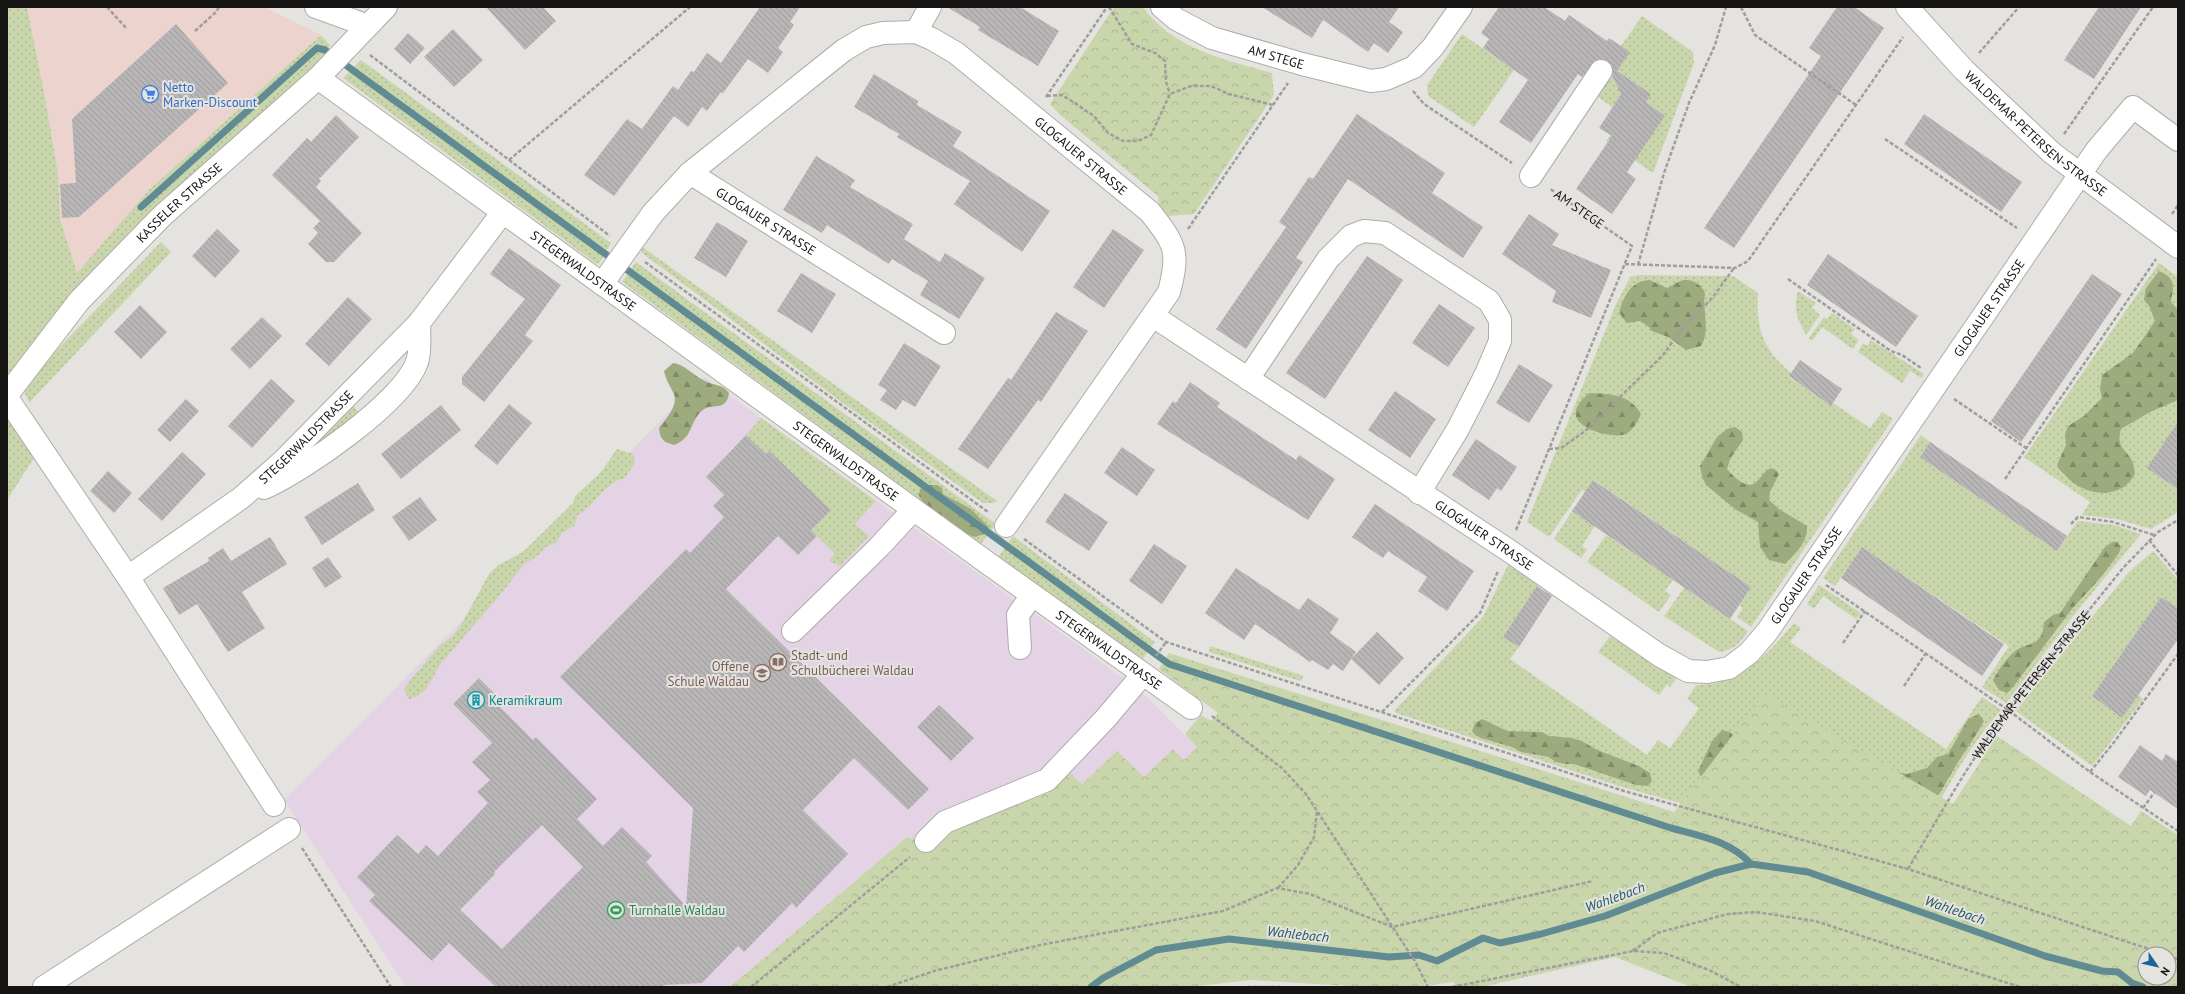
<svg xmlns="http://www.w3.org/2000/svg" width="2185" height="994" font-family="'PT Sans',sans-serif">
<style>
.commercial{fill:#edd3cd}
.education{fill:#e4d3e5}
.grass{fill:url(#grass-dots)}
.forest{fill:url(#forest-firs)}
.park{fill:url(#park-crowns);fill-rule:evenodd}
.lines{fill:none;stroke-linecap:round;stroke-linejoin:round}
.stream{stroke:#618b92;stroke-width:7}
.building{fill:url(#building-back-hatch);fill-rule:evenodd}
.minor-casing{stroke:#afacaa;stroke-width:24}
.path{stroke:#a09e9c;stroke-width:2.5;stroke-dasharray:4 2;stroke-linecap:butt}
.minor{stroke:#fff;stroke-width:22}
.labels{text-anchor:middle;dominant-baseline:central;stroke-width:4;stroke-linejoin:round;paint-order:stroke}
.street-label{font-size:13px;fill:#161514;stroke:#e5e3e0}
.shop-label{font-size:13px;fill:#366cbe;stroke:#e5e3e0;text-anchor:start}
.education-label{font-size:13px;fill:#785e54;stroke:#e5e3e0;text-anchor:start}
.culture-label{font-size:13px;fill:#0d838f;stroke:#e5e3e0;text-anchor:start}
.leisure-label{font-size:13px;fill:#27864d;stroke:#e5e3e0;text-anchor:start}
.water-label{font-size:14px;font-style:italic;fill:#245961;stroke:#e5e3e0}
</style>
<defs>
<pattern id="grass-dots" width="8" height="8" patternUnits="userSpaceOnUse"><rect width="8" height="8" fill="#c9d6ac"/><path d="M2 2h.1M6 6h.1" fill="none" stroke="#acb793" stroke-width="1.8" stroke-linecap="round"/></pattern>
<pattern id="forest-firs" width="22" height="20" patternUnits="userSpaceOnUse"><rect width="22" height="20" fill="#9eab7e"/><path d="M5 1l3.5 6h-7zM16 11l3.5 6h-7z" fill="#808a66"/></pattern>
<pattern id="park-crowns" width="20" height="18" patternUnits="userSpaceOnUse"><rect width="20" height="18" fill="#c9d6ac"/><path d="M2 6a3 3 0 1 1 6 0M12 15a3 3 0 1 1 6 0" fill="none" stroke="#acb793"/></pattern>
<pattern id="building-back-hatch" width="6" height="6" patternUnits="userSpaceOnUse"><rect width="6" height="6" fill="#b8b5b7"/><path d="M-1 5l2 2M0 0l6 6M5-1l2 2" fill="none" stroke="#9d9b9c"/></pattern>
</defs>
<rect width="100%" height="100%" fill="#e5e3e0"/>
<path class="commercial" d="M27,7h237l57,28 -171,154 -73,85 -17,-55 -2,-46 -14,-81z"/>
<path class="education" d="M704,377l381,273 61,46 51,51 -13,14 -11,-12 -29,29 -27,-26 -35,32 -13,-11 -21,20 -88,33 -30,17 -23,-6 -177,150h-324l-122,-187z"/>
<g class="grass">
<path d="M7,7h20l17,85 14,81 2,46 17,54 73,-84 171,-154 9,10 -6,15 -317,321z"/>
<path d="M1642,16l51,36 1,11 -41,110 -47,-32 5,-6 28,19 26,-38 -19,-14 5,-8 -21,-14 -11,9 2,5 -9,13 -16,-12 18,-20 7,-29z"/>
<path d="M1462,34l52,36 -40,57 -46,-31 -1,-11z"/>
<path d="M361,60l250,183 -11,19 -3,2 -254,-186z"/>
<path d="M161,242l10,10 -142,151 -6,-15 1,-4z"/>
<path d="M641,246l356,255 -3,2h-11l-140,-100 -201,-150z"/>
<path d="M636,262l360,262 -15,20 -356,-260 -3,-3 2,-2z"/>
<path d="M2159,263l19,14v235l-27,17 -34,-10 -35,-4 8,-13 -66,-45z"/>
<path d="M1641,275l92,1 25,17c-2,37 5,56 33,80l-2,4 41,28 3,-2 37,25 12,-16 11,7 -142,208 -14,-10 6,-9 -4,-3 12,-18 -157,-107 -8,12 -4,-2 -33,47 -22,-15 90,-220 14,-26z"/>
<path d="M1798,291l18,12 -4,5 8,7 -14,20c-9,-16 -13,-27 -8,-44z"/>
<path d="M1832,313l23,16 -4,5 8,6 -6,9 -31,-22 -10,14 -3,-3 15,-21 3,2z"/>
<path d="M1871,340l53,34 -3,4 -11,-7 -8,12 -44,-31 5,-9 4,3z"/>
<path d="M349,402l13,13 -71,53z"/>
<path d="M7,417l27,41 -27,42z"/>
<path d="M761,418l115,83 -21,23 14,12 -29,30 -11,-5 6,-7 -24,-24 19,-20 -61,-59 -3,3 -20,-19z"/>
<path d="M1921,435l9,7 -10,15 137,94 21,-30 36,4 27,9 -62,75 -73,94 -24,-16 27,-41 -147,-99 -27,39 -12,-8z"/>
<path d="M617,449l16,5 2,9 -10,15 -7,2 -14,10 -14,16 -12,9 -4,11 -12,7 -6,10 -10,4 -10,10 -12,7 -28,36 -55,63 -15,26 -8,7 -9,3 -5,-9 4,-7 32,-38 13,-9 8,-11 28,-51 8,-8 27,-15 50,-49v-5l27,-25z"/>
<path d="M1572,511l23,15 -13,20 5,4 -6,8 -27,-19z"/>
<path d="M1606,535l67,45 -8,11 6,4 -12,17 -72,-50z"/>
<path d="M1013,536l142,106 -13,18 -144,-103z"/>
<path d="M2153,551l25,29v28l-17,-11 -69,99 30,22 16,-23 5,4 -51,67 -76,-55 112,-138z"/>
<path d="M1508,565l30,20 -34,52 15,10 -9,12 137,96 11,-15 12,8 29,-40 -12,-9 9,-14c45,0 71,-30 98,-62l7,5 -11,14 156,107 36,-52 19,13c-40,45 -66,101 -94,154l-282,-76 -229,-75 -2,-2 89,-94z"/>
<path d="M1819,585l42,28 -5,6 -33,-23 -9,13 -7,-5z"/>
<path d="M1684,588l64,43c-8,12 -14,19 -29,21l-55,-36z"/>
<path d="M1610,636l67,41 -7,10 -3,-3 -8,11 -61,-43z"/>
<path d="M1210,646l94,30 -4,5 -91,-29z"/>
</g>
<g class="forest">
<path d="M2159,271c17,7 15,15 12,31l7,8v90l-28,12 -29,17c-5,19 4,18 11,32 2,3 2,9 3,13 -3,4 -6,9 -10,12 -18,13 -45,6 -59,-10 -3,-4 -8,-6 -9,-11l9,-20 -1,-11 3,-8 16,-10 18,-18 -2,-9 2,-14 31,-22 20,-29 2,-3 -6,-15 -5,-6 2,-12z"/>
<path d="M1650,280l17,8c5,-2 7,-4 11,-6 11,-6 24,2 27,11 -3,18 6,38 -4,53l-15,4 -18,-13 -16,-6 -4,-5 -8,-5 -13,2 -8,-10c5,-18 12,-32 31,-33z"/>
<path d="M673,363c11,1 21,13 32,18 9,5 18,3 24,12 -3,20 -17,9 -26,17 -15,12 -8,27 -29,35 -11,-3 -14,-6 -15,-17 7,-9 21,-24 14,-36 -4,-8 -7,-12 -9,-21z"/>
<path d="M1589,393c21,1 41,1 52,21 -3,7 -8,16 -15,20 -11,5 -47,-4 -50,-18 -2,-10 7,-17 13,-23z"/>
<path d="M1735,427l7,5 1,8 -13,19 -3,10c5,6 19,21 28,14 7,-5 8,-12 16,-15l5,2 3,4 -9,18 -1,8 10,9 28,17c1,16 -11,27 -22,38l-16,-4 -9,-13 -2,-25 -23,-13 -29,-24 -4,-8 -2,-11 17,-29 10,-8z"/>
<path d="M928,485h9l5,3 1,6 28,15 18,18 -2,6 -12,4 -17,-6 -15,-15 -18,-11 -6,-9 1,-7z"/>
<path d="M2114,541l4,2 3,4 -2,6 -17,23 -30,33 -59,78 -6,6 -8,-3 -6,-10c6,-10 12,-20 21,-28 14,-11 29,-4 30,-30l9,-7 7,-2 45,-66z"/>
<path d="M1979,714l5,7c-10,19 -23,35 -33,53 -6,9 -8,16 -15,24l-233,-17 -5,-10 14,-30 10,-11 8,2 6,6 171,36 20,-6 10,-11 11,-3 20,-35z"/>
<path d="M1482,719l25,12 35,1 7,4 23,2 10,3 15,9 42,16 11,7 2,8 -4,5 -12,-1 -62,-21h-9l-9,-2 -7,-5 -28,-5 -9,-5 -31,-9 -6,-3 -3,-4 3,-8z"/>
</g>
<g class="park">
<path d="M1114,7h29c31,43 81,52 129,66l2,22 -80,119 -25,2 -10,-9 -1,-11 -98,-81 -10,-11z"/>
<path d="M1169,653l505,159 90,-118 189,110 44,-68 134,90 10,-15 37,24v152h-487l-76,-30 -133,30h-25l-3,-5 -39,5h-49l-115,-7 -62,7h-459l177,-150 23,6 30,-17 88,-33 22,-20 12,11 35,-33 27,26 29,-28 11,11 13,-13 -12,-13 16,-19 10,6 7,-8 -59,-44zM2145,954h24v24h-24z"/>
</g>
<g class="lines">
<g class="stream">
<path d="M141,207l176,-159 8,2 844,614 502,164c30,8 59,13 80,36"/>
<path d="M1091,987l12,-9 53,-28 73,-11 160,18 30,-2 18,6 46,-23 17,5 41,-9 64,-18 110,-43 36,-9 57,8 237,84 57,15 16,1 14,11 11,4"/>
</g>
</g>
<g class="building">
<path d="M486,7h57l13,14 -31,29z"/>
<path d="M760,7h40l-10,15 4,3 -16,23 5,4 -15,21 -20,-14 -25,34 -2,-1 -14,19 -5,-4 -14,20 -14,-11 -60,80 -30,-21 43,-56 15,10 31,-43 5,4 13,-19 3,1 13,-19 14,10z"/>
<path d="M947,7h73l39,24 -21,35 -60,-36 2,-3z"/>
<path d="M1262,7h137l-10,15 14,10 -15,21 -14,-10 -6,9 -45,-32 -11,18z"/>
<path d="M1499,7h45l21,14 4,-6 38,26 2,-3 21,14 -13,19 34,23 -5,8 19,14 -38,56 9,7 -24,35 -36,-25 36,-53 -13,-8 22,-34 -9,-19v-10l-10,-6 -6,1 -14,17 -4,-3 -47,69 -32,-21 29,-42 -45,-32 6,-9 -8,-6z"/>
<path d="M1837,7h17l30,21 -150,220 -30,-20 117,-172 -12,-8z"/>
<path d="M2099,7h42l-47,72 -30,-19z"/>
<path d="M176,24l52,59 -149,134 -17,1 -2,-34 16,-1 -4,-64z"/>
<path d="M453,29l30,31 -29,27 -30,-30z"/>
<path d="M408,33l17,15 -15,16 -16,-15z"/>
<path d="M874,74l44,27 -1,4 45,27 -9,14 97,65 -28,41 -68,-48 16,-23 -73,-44 2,-3 -45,-27z"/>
<path d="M1357,114l88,59 -13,20 51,34 -20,31 -115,-79 -52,79 7,4 -57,87 -30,-20 70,-102 -7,-5 30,-45 4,2z"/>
<path d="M1924,114l98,68 -21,30 -97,-68z"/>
<path d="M336,115l23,22 -40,42 2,2 -5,6 46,46 -28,29h-8l-18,-18 10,-11 -5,-5 7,-7 -48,-46 35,-37 4,4z"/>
<path d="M816,156l39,24 -5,7 63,37 -9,15 36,23 5,-9 40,25 -26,41 -39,-24 8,-14 -36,-22 -3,5 -62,-39 -5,8 -39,-23z"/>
<path d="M1529,214l30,20 -7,11 59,25 -20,48 -39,-16 4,-11 -54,-37z"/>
<path d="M717,222l31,19 -22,36 -32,-19z"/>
<path d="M217,229l23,22 -25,27 -23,-22z"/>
<path d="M1113,229l31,21 -40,58 -31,-21z"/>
<path d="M509,248l52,37 -36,50 8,6 -49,61 -22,-18v-7l63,-78 -35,-25z"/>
<path d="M1828,254l90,62 -22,31 -89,-62z"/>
<path d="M1367,256l36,24 -78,119 -39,-26z"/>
<path d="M801,273l35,21 -24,39 -35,-22z"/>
<path d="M2092,274l30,20 -101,148 -30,-21z"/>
<path d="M348,297l24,22 -43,47 -24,-22z"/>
<path d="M1439,304l36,24 -27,39 -36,-24z"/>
<path d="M140,305l27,27 -26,27 -27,-27z"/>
<path d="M1056,312l32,19 -47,71 -3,-2 -50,69 -30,-20 50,-71 3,2z"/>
<path d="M262,317l20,19 -32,33 -20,-20z"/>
<path d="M904,343l37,23 -26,41 -12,-7 -7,10 -16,-10 7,-10 -9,-5z"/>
<path d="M1800,360l42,29 -11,17 -42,-30z"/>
<path d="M1519,364l34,21 -24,38 -33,-20z"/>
<path d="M271,379l24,22 -43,47 -24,-22z"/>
<path d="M1190,382l30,21 -3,4 79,53 3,-5 36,24 -27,41 -151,-96 16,-23 3,2z"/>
<path d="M1395,391l41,28 -26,39 -42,-28z"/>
<path d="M186,399l13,12 -29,31 -13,-12z"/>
<path d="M509,404l23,19 -35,42 -23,-19z"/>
<path d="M441,405l20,25 -60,49 -20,-25z"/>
<path d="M2178,422v67l-31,-21z"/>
<path d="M746,435l20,19 3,-3 62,59 -20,20 6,6 -19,19 -20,-19 -52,53 203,200 -21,21 -54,-52 -51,52 45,44 -52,54 -4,-5 -48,49 -6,-6 -36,37 -38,2 2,2h-170l-47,-44 -17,18 -63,-60 6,-6 -18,-18 40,-42 21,19 8,-9 12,11 50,-53 -11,-11 13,-12 -18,-18 20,-19 -39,-39 26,-26 19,19 -4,4 39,39 3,-3 61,62 -20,20 26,27 19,-19 30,29 -6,6 40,44 7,-98 -133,-131 126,-128 4,4 34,-36 -11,-11 11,-11 -18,-18zM542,825l41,42 -81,82 -42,-39 35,-36 -1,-2z"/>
<path d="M1476,439l41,28 -16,24 -4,-3 -8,12 -37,-25z"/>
<path d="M1930,442l137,94 -10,15 -137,-94z"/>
<path d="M1122,447l33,23 -18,26 -33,-23z"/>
<path d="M182,452l24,22 -44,47 -24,-22z"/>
<path d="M108,471l24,22 -18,20 -24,-22z"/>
<path d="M1593,480l158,107 -21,32 -158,-108z"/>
<path d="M358,483l17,27 -53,35 -18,-28z"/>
<path d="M1065,493l43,29 -19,29 -44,-29z"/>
<path d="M420,497l17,23 -28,21 -17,-24z"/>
<path d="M1375,504l99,67 -27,40 -29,-20 9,-14 -39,-26 -5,7 -31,-21z"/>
<path d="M270,537l17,27 -45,28 23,36 -37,24 -31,-48 -18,11 -16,-27 46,-27 -1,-3 15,-10 8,13z"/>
<path d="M1154,544l33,22 -25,38 -33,-23z"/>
<path d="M1862,547l142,97 -22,32 -141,-98z"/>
<path d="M328,557l14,20 -17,11 -13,-20z"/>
<path d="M1236,568l63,42 9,-12 31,21 -9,14 26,19 -5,7 26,-27 27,26 -25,27 -28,-26 -8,12 -10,-7 -5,6 -16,-10 -2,2 -55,-38 -11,16 -39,-27z"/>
<path d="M1537,586l15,10 -33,51 -16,-10z"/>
<path d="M2161,597l17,11v31l-56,79 -30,-22z"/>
<path d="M939,705l35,33 -23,23 -34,-34z"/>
<path d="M2140,745l22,16 4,-7 12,8v47l-28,-19 -4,6 -28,-19z"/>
</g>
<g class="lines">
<g class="minor-casing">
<g id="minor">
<path d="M316,7l52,19"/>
<path id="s2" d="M1162,7l14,12 36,19 90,26 69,17 15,-2 28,-12 19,-20 28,-40"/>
<path id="s3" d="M1907,7l57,63 88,83 126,94"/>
<path d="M916,32l14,-25"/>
<path id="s4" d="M318,78l664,481 209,149"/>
<path id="s5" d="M690,173l254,160"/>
<path d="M1531,176l70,-105"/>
<path id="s6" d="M602,284l51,-71 37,-40 154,-123 22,-13 17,-4 33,-1 16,7 24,14 194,159c25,32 30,39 19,80l-163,234"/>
<path id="s7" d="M1153,316l355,234 151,105 29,16 19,1 22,-4 20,-15 18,-21 329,-481 37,-44 45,33"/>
<path d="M1248,379l80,-120 23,-23 13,-5 21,2 104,68 11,19v21l-14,33 -28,55 -39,64"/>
<path id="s8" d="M7,395l72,-94 83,-85 156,-138 68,-71"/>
<path d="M7,398l121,179 146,228"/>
<path d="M264,488c39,-17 139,-86 153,-126 4,-11 2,-27 2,-39"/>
<path id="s9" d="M128,577l113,-79 42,-37 136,-138 84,-111"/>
<path d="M793,631l86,-84 34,-37"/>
<path d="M1020,648l-2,-33 14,-20"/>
<path d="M926,841l19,-19 102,-42 59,-62 37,-44"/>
<path d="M44,987l245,-158"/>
</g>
</g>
<g class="path">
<path d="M107,7l20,22"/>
<path d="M1109,7l23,37 23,9 10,8 1,21 4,12"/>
<path d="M1741,7l14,28 101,70"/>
<path d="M195,31l21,-19 3,-5"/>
<path d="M1979,53l40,-46"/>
<path d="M370,55l240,181"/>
<path d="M1413,91l11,13 88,59"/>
<path d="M1047,96l15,-1 11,7 21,14 14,17 15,8h15l13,-6 19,-41 21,-8h20l18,8 44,11"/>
<path d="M1046,97l61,-90"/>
<path d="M2064,134l89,-127"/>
<path d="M1885,139l132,89"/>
<path d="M509,160l181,-153"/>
<path d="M2172,214l6,-9"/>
<path d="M1188,229l100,-146"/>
<path d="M645,262l343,250"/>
<path d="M1625,264l110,4 13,-7 155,-224"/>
<path d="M1638,265l26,-92 25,-70 26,-58 11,-38"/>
<path d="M1788,279l103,72 11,4 19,13"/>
<path d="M1954,399l72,49"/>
<path d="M1549,449l12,-1 23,-16 79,-77 18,-25 32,-33 21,-29"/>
<path d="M2005,479l151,-220"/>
<path d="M2071,524l7,-7 35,5 41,13"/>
<path d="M1516,530l116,-284 -83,-58"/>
<path d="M1024,539l142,103 458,149 284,78 256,85"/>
<path d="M2149,540l29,35"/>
<path d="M1826,585l182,125 82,62 88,59"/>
<path d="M1843,643l22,-32"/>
<path d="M1156,656l10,-14"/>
<path d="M1904,686l22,-33"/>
<path d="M1382,712l98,-99 18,-42"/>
<path d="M1212,716l70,52 24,26 110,169 12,24"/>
<path d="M2090,772l25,-31 63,-87"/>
<path d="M2143,808l11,-15"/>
<path d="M302,848l89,139"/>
<path id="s1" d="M1908,869c32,-54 62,-109 100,-159l115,-142 35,-36 20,-12"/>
<path d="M1278,888l20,-23 16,-28 3,-26"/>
<path d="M1633,951l24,-18 71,-19 28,-2 59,9 205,66"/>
<path d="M2169,956l9,3"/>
<path d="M751,987l159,-130"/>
<path d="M887,987l47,-16 106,-26 183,-34 54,-23 33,6 82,33 201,-46"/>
<path d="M1247,987h35"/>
<path d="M1452,987l181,-36 31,2 45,17 32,17"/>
</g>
<use href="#minor" class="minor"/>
</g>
<defs>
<g id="supermarket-ring" transform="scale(0.9)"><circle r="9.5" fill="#e5e3e0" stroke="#3f7fe0" stroke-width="1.5"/><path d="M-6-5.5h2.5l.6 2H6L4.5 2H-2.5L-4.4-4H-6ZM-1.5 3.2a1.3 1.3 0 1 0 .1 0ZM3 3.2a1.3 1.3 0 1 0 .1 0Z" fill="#3f7fe0"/></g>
<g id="library-ring" transform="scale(0.9)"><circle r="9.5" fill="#e5e3e0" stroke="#8d6e63" stroke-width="1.5"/><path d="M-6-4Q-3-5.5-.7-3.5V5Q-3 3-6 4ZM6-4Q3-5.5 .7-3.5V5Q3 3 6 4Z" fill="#8d6e63"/></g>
<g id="school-ring" transform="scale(0.9)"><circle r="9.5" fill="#e5e3e0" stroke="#8d6e63" stroke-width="1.5"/><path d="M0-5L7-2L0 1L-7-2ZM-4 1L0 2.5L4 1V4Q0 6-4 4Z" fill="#8d6e63"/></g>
<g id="building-ring" transform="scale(0.9)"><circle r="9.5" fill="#e5e3e0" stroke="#0f9aa8" stroke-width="1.5"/><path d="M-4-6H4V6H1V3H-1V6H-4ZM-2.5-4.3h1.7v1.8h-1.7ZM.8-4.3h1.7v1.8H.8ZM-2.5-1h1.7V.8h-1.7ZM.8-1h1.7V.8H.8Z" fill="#0f9aa8"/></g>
<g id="stadium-ring" transform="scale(0.9)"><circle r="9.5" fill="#e5e3e0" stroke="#2e9e5b" stroke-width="1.5"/><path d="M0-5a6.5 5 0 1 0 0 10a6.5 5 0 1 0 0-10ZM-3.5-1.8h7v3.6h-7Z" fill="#2e9e5b"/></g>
</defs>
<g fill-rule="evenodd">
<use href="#supermarket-ring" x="150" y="94"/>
<use href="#library-ring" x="778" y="662"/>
<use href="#school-ring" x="762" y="673"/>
<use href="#building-ring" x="476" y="700"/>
<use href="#stadium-ring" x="616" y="910"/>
</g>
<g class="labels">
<g class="street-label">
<text stroke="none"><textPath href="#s2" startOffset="126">AM STEGE</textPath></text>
<text stroke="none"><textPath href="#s3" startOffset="181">WALDEMAR-PETERSEN-STRASSE</textPath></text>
<text stroke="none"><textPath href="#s6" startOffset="622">GLOGAUER STRASSE</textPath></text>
<text stroke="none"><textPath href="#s8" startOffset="259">KASSELER STRASSE</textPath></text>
<text transform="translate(1579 209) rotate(35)">AM STEGE</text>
<text stroke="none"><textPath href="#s5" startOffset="90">GLOGAUER STRASSE</textPath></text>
<text stroke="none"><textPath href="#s4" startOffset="328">STEGERWALDSTRASSE</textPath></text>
<text stroke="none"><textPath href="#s7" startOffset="1129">GLOGAUER STRASSE</textPath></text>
<text stroke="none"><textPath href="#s9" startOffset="227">STEGERWALDSTRASSE</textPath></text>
<text stroke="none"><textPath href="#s4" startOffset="652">STEGERWALDSTRASSE</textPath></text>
<text stroke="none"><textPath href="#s7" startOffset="397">GLOGAUER STRASSE</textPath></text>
<text stroke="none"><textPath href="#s7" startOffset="805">GLOGAUER STRASSE</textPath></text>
<text stroke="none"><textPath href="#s4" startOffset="976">STEGERWALDSTRASSE</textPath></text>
<text stroke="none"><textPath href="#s1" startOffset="222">WALDEMAR-PETERSEN-STRASSE</textPath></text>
</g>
<g class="shop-label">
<text x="163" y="87">Netto<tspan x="163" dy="15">Marken-Discount</tspan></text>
</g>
<g class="education-label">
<text x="791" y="655">Stadt- und<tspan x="791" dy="15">Schulbücherei Waldau</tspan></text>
<text x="749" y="666" text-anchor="end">Offene<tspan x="749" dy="15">Schule Waldau</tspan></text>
</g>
<g class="culture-label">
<text x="489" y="700">Keramikraum</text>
</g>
<g class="leisure-label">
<text x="629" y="910">Turnhalle Waldau</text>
</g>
<g class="water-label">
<text transform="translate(1615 897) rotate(-20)">Wahlebach</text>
<text transform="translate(1955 910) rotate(19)">Wahlebach</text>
<text transform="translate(1298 934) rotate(6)">Wahlebach</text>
</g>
</g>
<rect width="2185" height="994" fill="none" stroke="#161514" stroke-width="16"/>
<g transform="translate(2157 966) rotate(124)"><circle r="19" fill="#e5e3e0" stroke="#92918e"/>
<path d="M0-3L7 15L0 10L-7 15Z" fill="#176497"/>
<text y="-6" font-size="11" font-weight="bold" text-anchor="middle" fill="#161514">N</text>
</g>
</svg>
